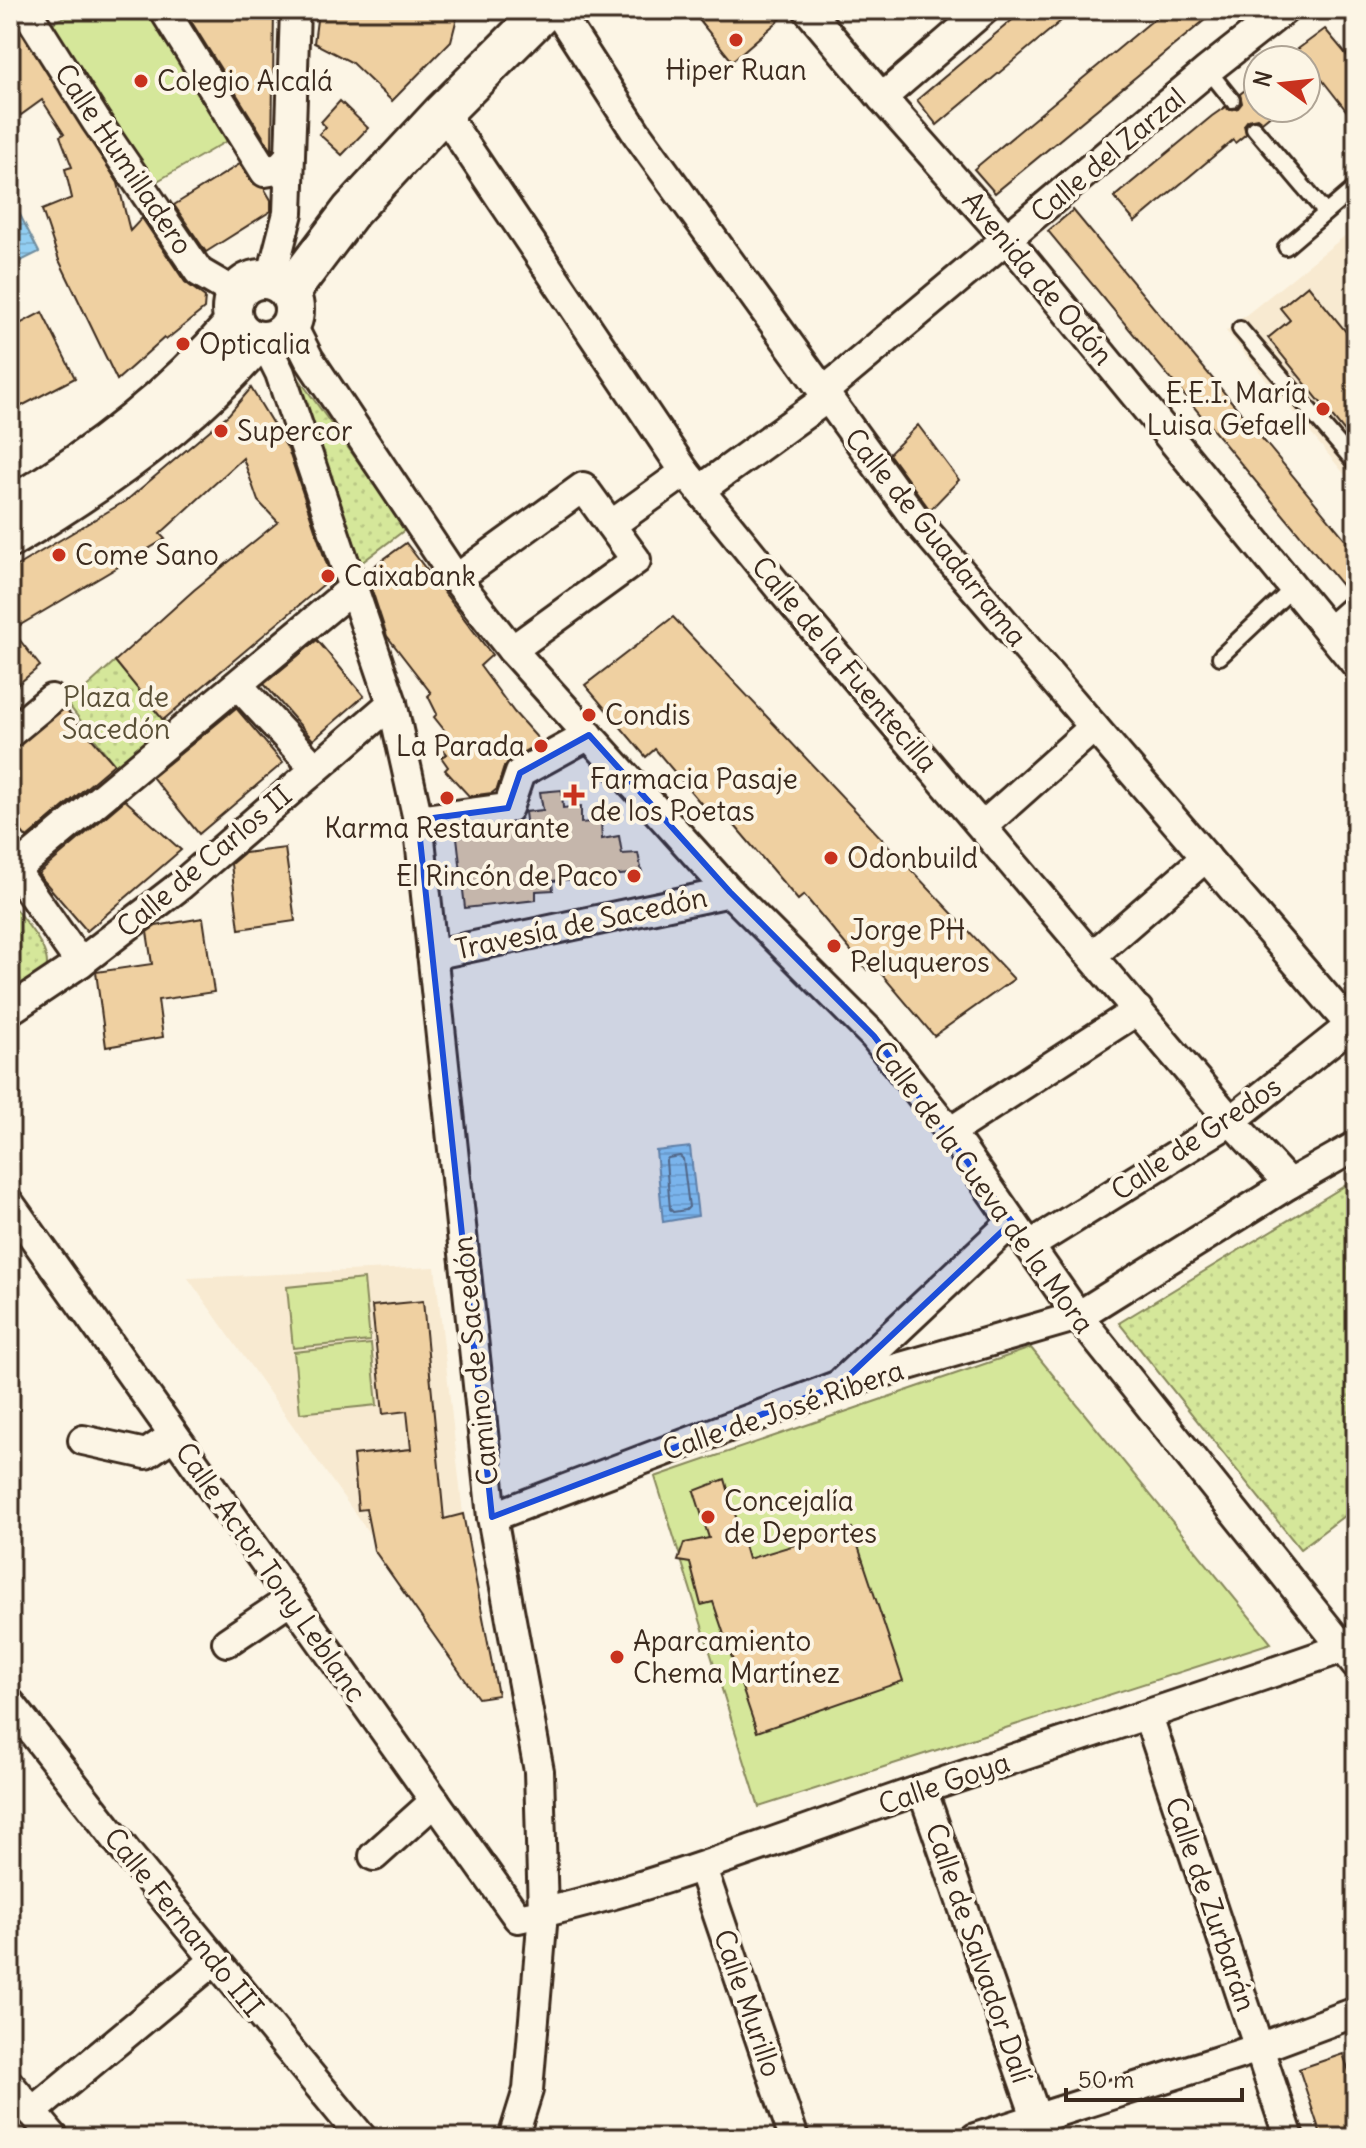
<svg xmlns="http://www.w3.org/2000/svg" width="1366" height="2148" font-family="Delius,sans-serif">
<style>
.built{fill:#f8ead1}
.green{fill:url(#green-dots);stroke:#88885c;stroke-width:2}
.pitch{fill:#d5e79a;stroke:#88885c;stroke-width:2}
.water{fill:url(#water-rules);stroke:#6f8c9d;stroke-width:2}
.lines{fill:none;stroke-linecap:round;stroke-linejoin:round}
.shore{stroke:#5e6c73;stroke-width:2}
.building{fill:#efd0a1;stroke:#3b2a1e;stroke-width:2}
.lane-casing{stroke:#3b2a1e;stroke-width:20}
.street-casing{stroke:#3b2a1e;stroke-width:34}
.secondary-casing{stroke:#3b2a1e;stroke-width:44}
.lane{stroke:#fcf5e5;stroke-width:14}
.street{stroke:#fcf5e5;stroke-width:28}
.secondary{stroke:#fcf5e5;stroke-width:38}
.marked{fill:#1d4ed8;fill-opacity:0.2;stroke:#1d4ed8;stroke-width:6;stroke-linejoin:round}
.poi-dot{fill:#c8321e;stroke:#fcf5e5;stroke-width:3}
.labels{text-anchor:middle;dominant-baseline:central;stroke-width:8;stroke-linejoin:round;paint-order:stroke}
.poi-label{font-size:28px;fill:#3b2a1e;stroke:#fcf5e5;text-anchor:start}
.street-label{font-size:28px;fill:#3b2a1e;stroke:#fcf5e5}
.park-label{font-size:28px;fill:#5a5037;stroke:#fcf5e5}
</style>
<defs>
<pattern id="green-dots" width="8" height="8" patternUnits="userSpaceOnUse" patternTransform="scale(2)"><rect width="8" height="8" fill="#d5e79a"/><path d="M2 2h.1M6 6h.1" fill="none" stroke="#b8c684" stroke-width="1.8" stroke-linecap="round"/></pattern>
<pattern id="water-rules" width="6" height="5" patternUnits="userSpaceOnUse" patternTransform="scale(2)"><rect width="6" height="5" fill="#92cef2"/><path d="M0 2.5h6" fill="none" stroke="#7fb1cf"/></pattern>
</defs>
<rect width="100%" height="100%" fill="#fcf5e5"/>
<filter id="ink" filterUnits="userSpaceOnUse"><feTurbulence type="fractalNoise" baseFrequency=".0125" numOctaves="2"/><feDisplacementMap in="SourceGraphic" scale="16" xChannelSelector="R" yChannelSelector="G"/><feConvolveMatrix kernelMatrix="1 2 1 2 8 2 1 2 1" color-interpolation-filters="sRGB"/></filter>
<g filter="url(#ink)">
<g class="built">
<path d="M1356,227v261l-130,-157z"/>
<path d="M435,1267l28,247 -92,22 -183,-258z"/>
</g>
<g class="green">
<path d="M297,376l109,153 -45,34z"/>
<path d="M115,661l57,69 -51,43 -53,-69z"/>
<path d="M10,902c12,17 43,48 36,68l-36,23z"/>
<path d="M1356,1179v328l-56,42 -181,-226z"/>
</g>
<g class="pitch">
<path d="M79,10h73l80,128 -78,45 -106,-158z"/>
<path d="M364,1279l6,62 -77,7 -6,-61z"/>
<path d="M371,1344l6,61 -77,8 -6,-61z"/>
<path d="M1031,1348l240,295 -512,164 -104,-330z"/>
</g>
<g class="water">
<path d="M13,201l26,51 -22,11 -7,-15v-45z"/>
<path d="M690,1147l8,69 -35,6 -7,-71z"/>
</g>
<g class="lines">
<path class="shore" d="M680,1156l3,3 6,48 -3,3 -13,2 -3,-3 -4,-48 2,-3z"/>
</g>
<g class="building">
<path d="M184,10h90l-2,141z"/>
<path d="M321,10h138l-8,31 -59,60 -41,-39 -37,-19 3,-23z"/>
<path d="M691,10h100l-59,51z"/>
<path d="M1024,10h50l-137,115 -20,-25z"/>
<path d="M1165,10h52l-222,183 -21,-24z"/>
<path d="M10,14l108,169 12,48 12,-13 43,64 20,15 -1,12 -38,31 -2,-2 -47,42 -58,-120 -17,-50 30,-12 -7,-29 7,-2 -12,-31 4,-2 -22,-34 -21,15 -11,-16z"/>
<path d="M1325,29l31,37v57l-36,-46 -14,10v-27h-23z"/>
<path d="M1258,80v28h21l-17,14 -5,-4 -9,2 -4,5 2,9 -11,9 -2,-3 -98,82 -21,-25 98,-81 13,-9 4,3 9,-2 4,-5 -2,-9z"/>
<path d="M340,101l28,27 -26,27 -23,-21 7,-7 -5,-5z"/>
<path d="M240,164l11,18 13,6 7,12v11l-65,41 -32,-47z"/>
<path d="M1073,210l283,342v28l-11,9 -297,-358z"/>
<path d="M1308,285l48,59v102l-88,-108 22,-18 -10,-12z"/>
<path d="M42,312l33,66 -65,34v-83z"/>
<path d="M251,388l37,61 41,122 -6,14 -160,135 -48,-59 79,-71 84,-68 -20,-21 -15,-43 -83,76 5,5 -153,91 28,36 -30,25v-121l117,-70 102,-86z"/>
<path d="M918,425l41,55 -29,30 -41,-56z"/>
<path d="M406,543l86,112 -12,11 34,46 27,30 -30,17 -7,8 -7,22 -5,4 -23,3 -24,-26 3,-3 -7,-10 6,-3 -8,-10 4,-2 -5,-6 7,-5 -11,-14 3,-3 -9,-18 3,-3 -44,-57 -21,-64z"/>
<path d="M673,617l341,362 -80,57 -60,-71 -7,5 -63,-75 -6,5 -74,-87 -9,7 -60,-71 -9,8 -61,-72z"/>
<path d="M317,640l47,56 -51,44 -49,-56z"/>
<path d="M65,708l49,56 -87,74 -17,-20v-66z"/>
<path d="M236,708l47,55 -84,71 -47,-57z"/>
<path d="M562,790l1,18 18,-2v17l20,-2 1,18 17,-3 3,18 16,-1 4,20 -90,8 1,9 -17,1v9l-71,8 -8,-71 70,-8 -2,-17 18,-2 -3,-18z"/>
<path d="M125,800l56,50 -94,81 -49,-57z"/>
<path d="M285,848l10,73 -56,8 -8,-65 13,-11z"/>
<path d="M203,918l11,74 -56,8 5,37 -57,10 -10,-75 56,-8 -5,-32 9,-6z"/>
<path d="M423,1301l21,218 19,-5 35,181 -20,3 -104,-148 -8,-41 -8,1 -5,-55 58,-6 -4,-38 -24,3 -11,-108z"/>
<path d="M725,1479l23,80 104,-31 51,153 -146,51 -44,-130 -12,3 -11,-42 -12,-2 6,-18 25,-5 -15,-47z"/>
<path d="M1343,2054l13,37v47h-34l-23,-69z"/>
</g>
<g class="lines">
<g class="lane-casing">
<g id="lane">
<path d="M1208,70l24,30"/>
<path d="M1254,128l71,84"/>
<path d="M1286,247l70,-60"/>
<path d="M1240,329l116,135"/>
<path d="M1220,657l73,-69"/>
</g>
</g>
<g class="street-casing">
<g id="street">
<path d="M26,10l70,111 103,151 36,21"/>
<path d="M164,10l101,162 12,-2 11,-12"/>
<path d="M557,10l80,124 280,387 439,511"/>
<path d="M808,10l74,88 126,142 348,424"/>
<path d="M882,98l102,-88"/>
<path d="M443,112l242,360 96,118 450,531 58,63"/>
<path d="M271,279l17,-66 7,-203"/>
<path d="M291,324l18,35 147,220 56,71 218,242 144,144 76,96 128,184 278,348"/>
<path d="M264,341l16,32 112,330 26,117 74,697 47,254 4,142 -15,177 -15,48"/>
<path d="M822,393l386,-323 76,-60"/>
<path d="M700,490l127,-92"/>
<path d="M611,525l74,-53"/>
<path d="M456,579l127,-92 53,73 -124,90"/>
<path d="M1329,632l27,-24"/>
<path d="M238,685l77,83"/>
<path d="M10,733l41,-34"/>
<path d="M418,820l90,-12 12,-35 69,-38"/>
<path d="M983,826l111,-99"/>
<path d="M10,863l70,100"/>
<path d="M15,870l339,-283"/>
<path d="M432,955l298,-63"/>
<path d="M1092,956l114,-99"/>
<path d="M10,1010l70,-47 101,-78 211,-182"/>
<path d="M950,1132l188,-122"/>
<path d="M10,1204l508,714c139,-29 271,-84 405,-129 140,-47 280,-92 420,-141l13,-11"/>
<path d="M1029,1246l202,-125 125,-100"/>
<path d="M843,1381l169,-159"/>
<path d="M83,1440l63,14 28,-19"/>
<path d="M492,1517l347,-132 239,-69 211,-132 67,-38"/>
<path d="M227,1642l64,-43"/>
<path d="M10,1703l118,151 234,284"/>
<path d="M1148,1716l141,422"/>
<path d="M922,1789l114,328"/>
<path d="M374,1856l61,-55"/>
<path d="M702,1868l92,270"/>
<path d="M10,2085l44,53"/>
<path d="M32,2112l183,-152"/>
<path d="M975,2138l284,-90 97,-36"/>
</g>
</g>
<g class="secondary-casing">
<g id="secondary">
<circle cx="263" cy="310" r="31"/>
<path d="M289,293l62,-82 92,-99 102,-102"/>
<path d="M10,507c85,-50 161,-109 224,-183"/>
<path d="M10,538c88,-52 182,-118 248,-197"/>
</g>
</g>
<use href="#lane" class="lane"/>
<use href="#street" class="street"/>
<use href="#secondary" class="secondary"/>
</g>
</g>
<path class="marked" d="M589,735l141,157 144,144 138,186 -173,163 -347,132 -74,-697 90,-12 12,-35z"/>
<g class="poi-dot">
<circle cx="736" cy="40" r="8"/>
<circle cx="141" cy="81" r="8"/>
<circle cx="183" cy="344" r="8"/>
<circle cx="1323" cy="409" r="8"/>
<circle cx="221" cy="431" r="8"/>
<circle cx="59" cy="555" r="8"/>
<circle cx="328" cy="576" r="8"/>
<circle cx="589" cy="715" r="8"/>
<circle cx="541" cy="746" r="8"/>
<path d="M570 783h8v8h8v8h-8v8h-8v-8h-8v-8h8z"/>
<circle cx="447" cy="798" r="8"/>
<circle cx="831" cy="858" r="8"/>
<circle cx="634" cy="876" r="8"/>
<circle cx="834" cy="946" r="8"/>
<circle cx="708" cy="1517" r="8"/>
<circle cx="617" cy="1657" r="8"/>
</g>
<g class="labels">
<g class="poi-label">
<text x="736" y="70" text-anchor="middle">Hiper Ruan</text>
<text x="157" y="81">Colegio Alcalá</text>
<text x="199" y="344">Opticalia</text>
<text x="1307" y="393" text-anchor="end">E.E.I. María<tspan x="1307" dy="32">Luisa Gefaell</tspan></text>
<text x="237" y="431">Supercor</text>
<text x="75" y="555">Come Sano</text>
<text x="344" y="576">Caixabank</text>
<text x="605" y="715">Condis</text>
<text x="525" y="746" text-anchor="end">La Parada</text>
<text x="590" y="779">Farmacia Pasaje<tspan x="590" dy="32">de los Poetas</tspan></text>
<text x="447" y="828" text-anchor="middle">Karma Restaurante</text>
<text x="847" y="858">Odonbuild</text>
<text x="618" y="876" text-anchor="end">El Rincón de Paco</text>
<text x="850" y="930">Jorge PH<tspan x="850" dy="32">Peluqueros</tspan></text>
<text x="724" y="1501">Concejalía<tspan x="724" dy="32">de Deportes</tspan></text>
<text x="633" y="1641">Aparcamiento<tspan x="633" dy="32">Chema Martínez</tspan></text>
</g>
<g class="street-label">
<text transform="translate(1108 155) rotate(-40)">Calle del Zarzal</text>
<text transform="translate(124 159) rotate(56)">Calle Humilladero</text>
<text transform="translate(1038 278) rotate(50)">Avenida de Odón</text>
<text transform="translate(936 537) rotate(51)">Calle de Guadarrama</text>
<text transform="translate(845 664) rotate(50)">Calle de la Fuentecilla</text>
<text transform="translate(204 861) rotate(-40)">Calle de Carlos II</text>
<text transform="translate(581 923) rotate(-12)">Travesía de Sacedón</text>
<text transform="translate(1196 1138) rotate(-34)">Calle de Gredos</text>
<text transform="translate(984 1187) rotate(54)">Calle de la Cueva de la Mora</text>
<text transform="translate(475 1361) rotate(-96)">Camino de Sacedón</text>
<text transform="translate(783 1410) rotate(-19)">Calle de José Ribera</text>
<text transform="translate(271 1572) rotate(55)">Calle Actor Tony Leblanc</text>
<text transform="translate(944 1783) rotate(-19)">Calle Goya</text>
<text transform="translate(1211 1904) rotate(71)">Calle de Zurbarán</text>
<text transform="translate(184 1922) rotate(51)">Calle Fernando III</text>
<text transform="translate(979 1953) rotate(71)">Calle de Salvador Dalí</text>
<text transform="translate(748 2003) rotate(71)">Calle Murillo</text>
</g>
<g class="park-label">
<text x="116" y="697">Plaza de<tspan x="116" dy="32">Sacedón</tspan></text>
</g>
</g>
<rect width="1366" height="2148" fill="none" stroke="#fcf5e5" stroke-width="40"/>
<rect x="20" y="20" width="1326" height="2108" fill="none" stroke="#3b2a1e" stroke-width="3" filter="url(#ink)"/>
<g transform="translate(1282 84) rotate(285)"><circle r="38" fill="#fcf5e5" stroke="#afa495" stroke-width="2"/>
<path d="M0-6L14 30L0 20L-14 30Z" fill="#c8321e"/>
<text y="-12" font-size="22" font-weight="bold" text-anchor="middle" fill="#3b2a1e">N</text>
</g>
<path d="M1066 2088v12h176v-12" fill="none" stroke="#3b2a1e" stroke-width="4"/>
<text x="1078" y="2088" font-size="24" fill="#3b2a1e" stroke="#fcf5e5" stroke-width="6" paint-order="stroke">50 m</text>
</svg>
